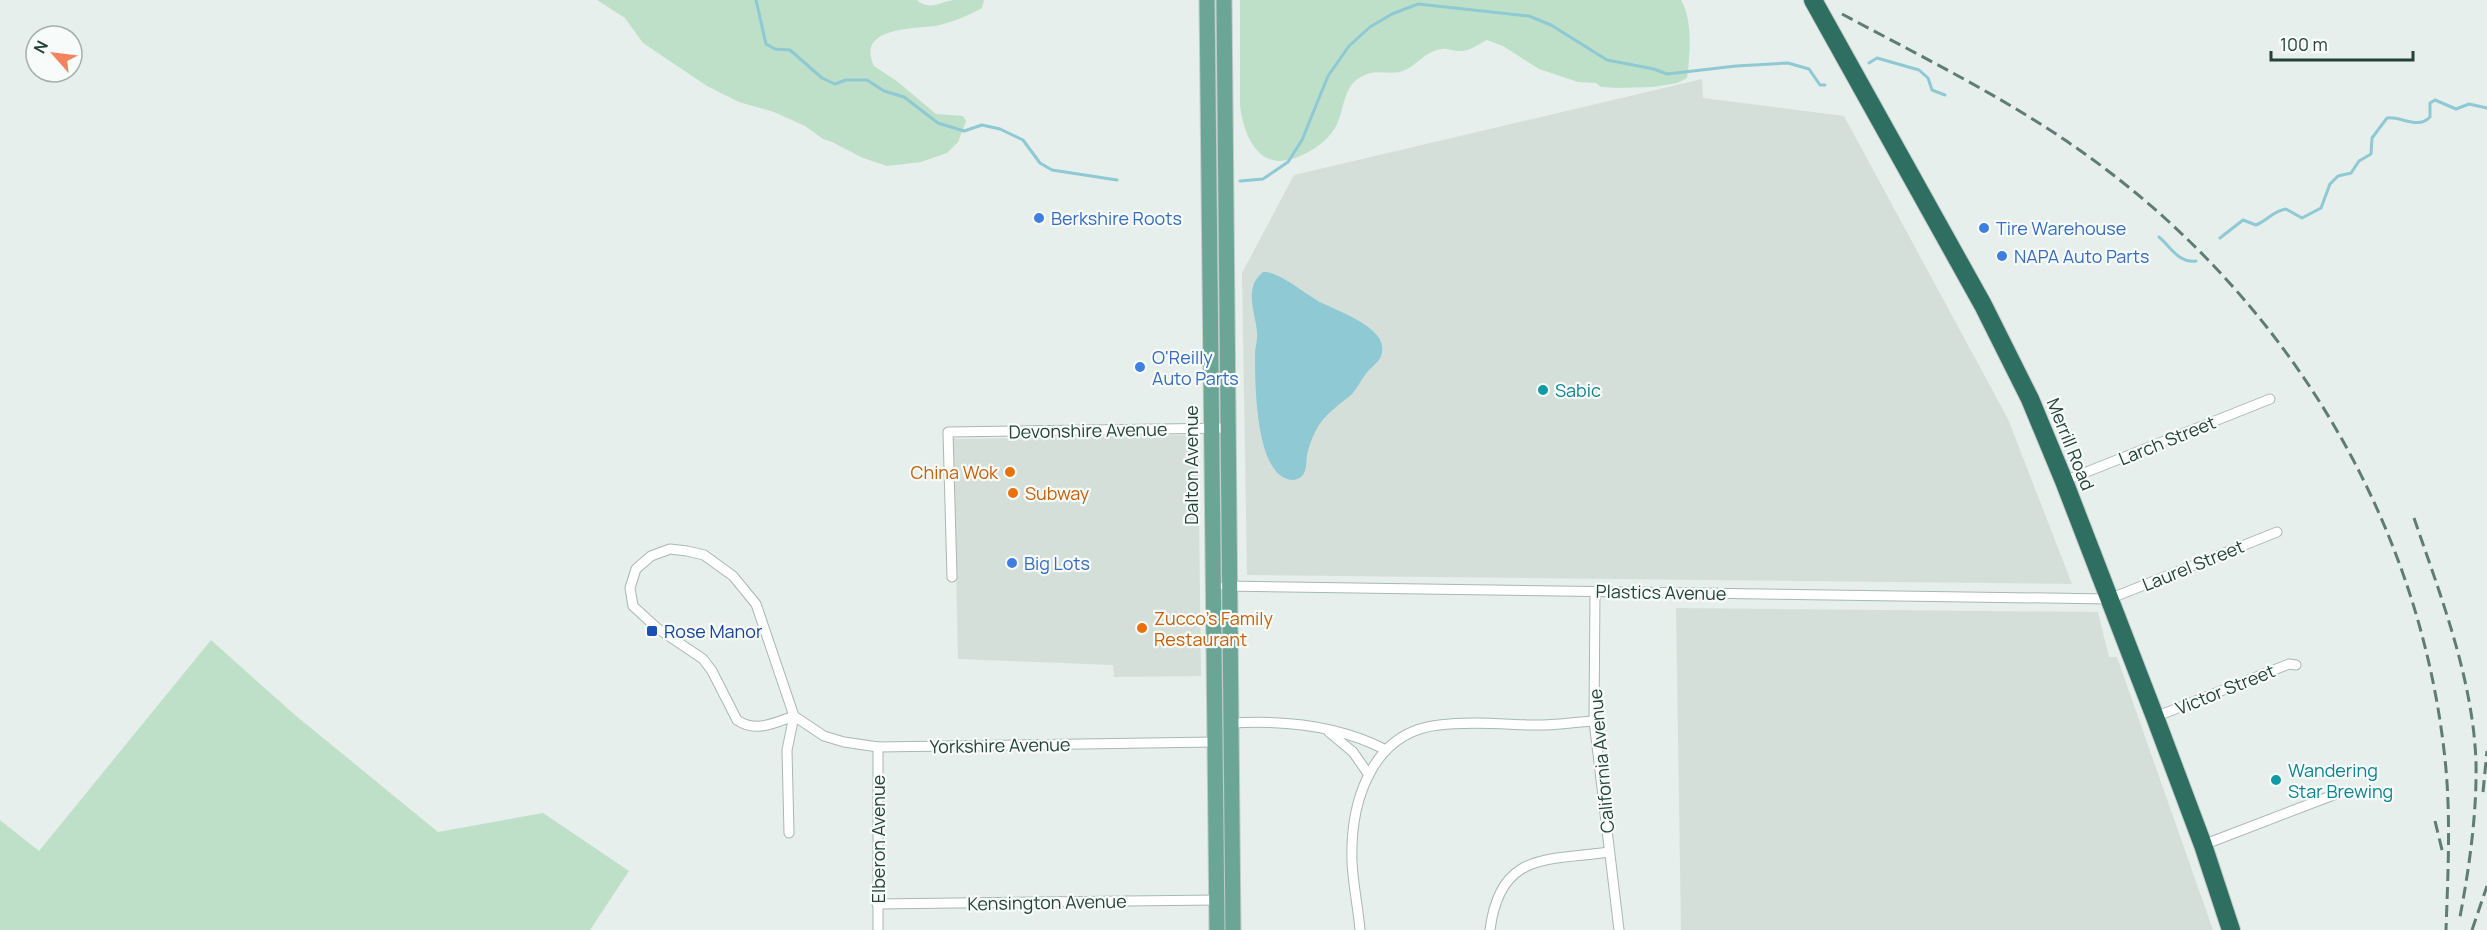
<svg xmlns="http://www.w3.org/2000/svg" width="2487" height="930" font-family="Manrope,sans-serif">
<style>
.built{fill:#d4dfda}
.green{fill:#bfe0c8}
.water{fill:#8ec9d4}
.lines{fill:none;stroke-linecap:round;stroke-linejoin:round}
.stream{stroke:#8ec9d4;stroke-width:3}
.street-casing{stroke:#a8b8b2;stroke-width:11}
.primary-casing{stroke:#c2cac8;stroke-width:17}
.highway-casing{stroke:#c2cac8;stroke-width:20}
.street{stroke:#fff;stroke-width:9}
.primary{stroke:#6aa596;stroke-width:15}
.highway{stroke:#2f6f62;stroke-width:18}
.rail{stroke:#5f7d75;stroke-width:3;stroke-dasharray:12 6;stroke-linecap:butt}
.shop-dot{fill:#3f7fe0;stroke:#f7fbf9;stroke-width:2}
.culture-dot{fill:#0f9aa8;stroke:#f7fbf9;stroke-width:2}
.food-dot{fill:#e8710a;stroke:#f7fbf9;stroke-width:2}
.transit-dot{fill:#1a4fb4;stroke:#f7fbf9;stroke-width:2}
.labels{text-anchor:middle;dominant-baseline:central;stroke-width:4.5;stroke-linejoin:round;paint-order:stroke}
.shop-label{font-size:18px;fill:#366cbe;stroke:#f7fbf9;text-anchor:start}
.culture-label{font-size:18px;fill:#0d838f;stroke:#f7fbf9;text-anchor:start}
.street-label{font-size:18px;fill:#24423a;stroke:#f7fbf9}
.food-label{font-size:18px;fill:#c56008;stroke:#f7fbf9;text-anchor:start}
.transit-label{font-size:18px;fill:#164399;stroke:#f7fbf9;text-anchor:start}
</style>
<rect width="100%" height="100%" fill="#e6efeb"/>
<g class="built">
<path d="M1702,79l1,19 141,18 164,303 64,165 -825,-9 -5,-302 52,-98z"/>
<path d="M1198,435l3,241 -87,1 -1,-12 -155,-6 -5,-220z"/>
<path d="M1676,608l422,4 11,45h8l96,273h-532z"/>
</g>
<g class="green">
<path d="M597,0h320c13,12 24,1 37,0 10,0 20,0 30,0l-2,8c-10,6 -36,17 -48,18 -21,3 -78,1 -60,40l24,16 38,32 27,2 3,5 -8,21 -11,11 -26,9 -34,4 -24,-8 -31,-16 -9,-3 -18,-13 -31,-14 -35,-10 -32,-16 -64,-43 -18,-25z"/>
<path d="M1240,0h441c12,19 9,56 6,78l-10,5 -24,4 -36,1 -16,-1 -5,-4 -18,-1 -39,-13 -36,-23 -16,-6c-8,4 -16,10 -25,11 -12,1 -15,-6 -30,1 -10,4 -17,14 -27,18 -12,6 -27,-1 -40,5 -24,10 -19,34 -30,53 -8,13 -21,22 -35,28 -10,4 -20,7 -31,3 -19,-8 -27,-35 -29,-54z"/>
<path d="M211,640l84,75 143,117 105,-19 86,58 -39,59h-590v-110l39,31z"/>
</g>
<path class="water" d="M1263,272c15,-2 43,23 59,31 16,8 58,23 60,43 2,15 -10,19 -17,29 -5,7 -8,13 -13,19 -12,10 -24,18 -33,31 -5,8 -10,20 -12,30 -1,6 0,16 -5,21 -9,9 -22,1 -27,-6 -19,-24 -20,-86 -20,-116 0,-7 3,-14 2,-22 -1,-14 -8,-31 -4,-45 1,-6 5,-10 10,-15z"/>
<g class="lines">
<g class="stream">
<path d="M756,0l10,44 9,5 15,1 32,28 13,6 11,-4h21l17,11 20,6 34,26 26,8 18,-6 18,4 23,11 17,23 12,7 65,10"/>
<path d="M1869,63l8,-5 42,12 9,8 4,12 13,5"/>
<path d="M1240,181l23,-2 25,-17 14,-22 26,-64 21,-30 21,-19 22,-13 26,-10 111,12 22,9 56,35 47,9 13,5 69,-8 52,-3 21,6 11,16h5"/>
<path d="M2159,237c12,10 19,26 37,24"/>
<path d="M2220,238l23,-18 13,5c12,-5 17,-14 30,-16l16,9 19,-10 9,-24 8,-8 13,-3 8,-12 12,-7 1,-16 15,-20c14,-2 31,12 43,-1v-14l5,-3 21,9 13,-5 18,4"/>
</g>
<g class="street-casing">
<g id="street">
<path d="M2064,481l206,-82"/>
<path d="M952,577l-4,-145 281,-4"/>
<path d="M1225,586l884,13 168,-67"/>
<path d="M1595,591l-1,130 25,209"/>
<path d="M2155,717l134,-53 7,1"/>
<path d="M1232,723c53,-3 106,2 154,27"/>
<path d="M1329,732l24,20 16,23"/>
<path d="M789,833l-2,-83 7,-34c-20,7 -38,17 -57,4l-25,-49 -9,-12 -46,-31 -24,-22 -3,-18 6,-19 15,-13 19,-7 17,2 17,4 29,21 23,28 38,112 30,20 20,6 34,5 336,-5"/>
<path d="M2203,845l133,-51"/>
<path d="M877,904l340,-4"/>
<path d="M878,930v-183"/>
<path d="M1360,930c-2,-23 -7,-46 -8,-68 -2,-59 19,-130 87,-137 30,-4 61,-1 91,0 22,1 43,-3 64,-4"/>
<path d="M1490,930c10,-79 57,-69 119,-78"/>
</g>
</g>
<g class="primary-casing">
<g id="primary">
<path d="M1207,0l10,930"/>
<path d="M1224,0l9,930"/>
</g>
</g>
<g class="highway-casing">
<path id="highway" d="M1813,0l170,305 47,94 34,82 91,236 48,128 28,85"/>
</g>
<use href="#street" class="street"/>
<use href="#primary" class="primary"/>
<use href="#highway" class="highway"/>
<g class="rail">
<path d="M1842,14c80,43 162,83 236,135 202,141 341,364 367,610 6,56 3,114 1,171"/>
<path d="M2414,518c27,79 59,161 62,244 1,53 -7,108 -17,160"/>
<path d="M2483,792l4,-41"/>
<path d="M2435,821l8,33"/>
<path d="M2472,930l15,-44"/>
</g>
</g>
<g class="shop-dot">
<circle cx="1039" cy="218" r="6"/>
<circle cx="1984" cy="228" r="6"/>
<circle cx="2002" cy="256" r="6"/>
<circle cx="1140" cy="367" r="6"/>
<circle cx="1012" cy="563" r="6"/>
</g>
<g class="culture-dot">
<circle cx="1543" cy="390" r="6"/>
<circle cx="2276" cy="780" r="6"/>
</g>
<g class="food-dot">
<circle cx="1010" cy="472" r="6"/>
<circle cx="1013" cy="493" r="6"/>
<circle cx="1142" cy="628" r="6"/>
</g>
<rect class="transit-dot" x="646" y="625" width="12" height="12" rx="3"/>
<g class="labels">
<g class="shop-label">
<text x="1051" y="218">Berkshire Roots</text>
<text x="1996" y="228">Tire Warehouse</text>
<text x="2014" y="256">NAPA Auto Parts</text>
<text x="1152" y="357">O'Reilly<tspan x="1152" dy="21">Auto Parts</tspan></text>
<text x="1024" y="563">Big Lots</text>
</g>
<g class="culture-label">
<text x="1555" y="390">Sabic</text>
<text x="2288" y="770">Wandering<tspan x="2288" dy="21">Star Brewing</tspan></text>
</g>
<g class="street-label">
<text transform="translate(1088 430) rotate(-1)">Devonshire Avenue</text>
<text transform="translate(2167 440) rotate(-22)">Larch Street</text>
<text transform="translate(2071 444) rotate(68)">Merrill Road</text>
<text transform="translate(1191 465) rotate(-90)">Dalton Avenue</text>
<text transform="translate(2193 565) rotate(-22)">Laurel Street</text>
<text transform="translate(1661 592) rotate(1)">Plastics Avenue</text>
<text transform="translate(2225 689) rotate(-22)">Victor Street</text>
<text transform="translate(1000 745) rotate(-1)">Yorkshire Avenue</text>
<text transform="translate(1601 761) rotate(-95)">California Avenue</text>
<text transform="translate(878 839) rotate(-90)">Elberon Avenue</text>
<text transform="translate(1047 902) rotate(-1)">Kensington Avenue</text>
</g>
<g class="food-label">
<text x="998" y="472" text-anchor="end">China Wok</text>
<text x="1025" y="493">Subway</text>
<text x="1154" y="618">Zucco's Family<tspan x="1154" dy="21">Restaurant</tspan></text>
</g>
<g class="transit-label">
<text x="664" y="631">Rose Manor</text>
</g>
</g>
<g transform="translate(54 54) rotate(298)"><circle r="28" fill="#f7fbf9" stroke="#a3b1ad" stroke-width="1.5"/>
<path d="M0-4.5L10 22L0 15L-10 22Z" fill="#f4845f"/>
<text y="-9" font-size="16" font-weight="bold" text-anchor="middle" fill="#24423a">N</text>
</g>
<path d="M2271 51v9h142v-9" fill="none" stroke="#24423a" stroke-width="3"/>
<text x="2280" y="51" font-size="18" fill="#24423a" stroke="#f7fbf9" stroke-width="4.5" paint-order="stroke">100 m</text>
</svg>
